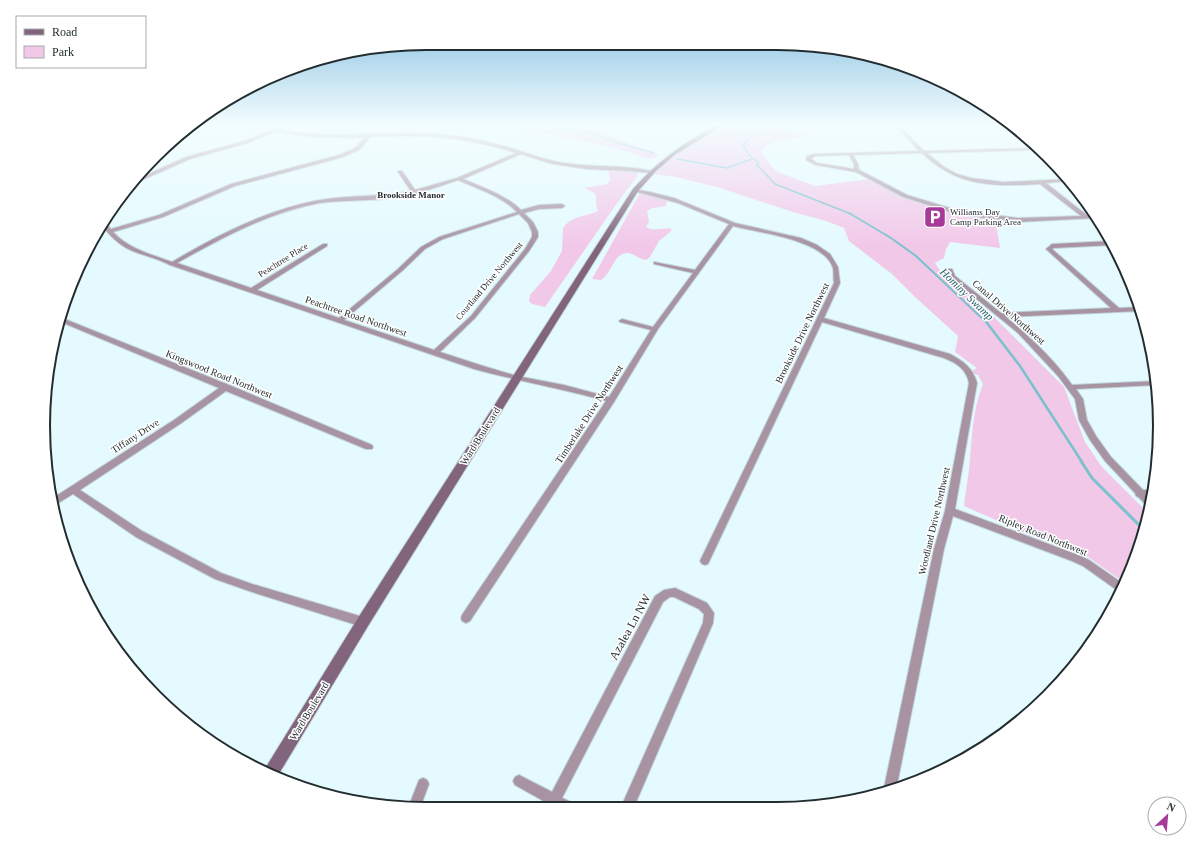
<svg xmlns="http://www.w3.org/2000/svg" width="1203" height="852" font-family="Georgia,serif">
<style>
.green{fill:#f2c8e9}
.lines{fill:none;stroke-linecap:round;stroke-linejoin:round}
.stream-far3{stroke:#7ac1cd;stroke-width:1.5}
.stream-far2{stroke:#7ac1cd;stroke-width:2}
.stream-far1{stroke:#7ac1cd;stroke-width:2.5}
.stream{stroke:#7ac1cd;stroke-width:3}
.street-casing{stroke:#c1d5d9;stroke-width:2}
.secondary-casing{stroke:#c1d5d9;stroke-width:2}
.street{fill:#a893a3;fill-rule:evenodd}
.secondary{fill:#82657c;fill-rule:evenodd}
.labels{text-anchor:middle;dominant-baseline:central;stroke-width:3;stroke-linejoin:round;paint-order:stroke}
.far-neighbourhood-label{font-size:9px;font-weight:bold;fill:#232d2f;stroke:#fff}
.far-poi-label{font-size:9px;fill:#232d2f;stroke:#fff;text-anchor:start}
.far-street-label{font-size:9px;fill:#232d2f;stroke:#fff}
.street-label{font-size:10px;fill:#232d2f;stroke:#fff}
.water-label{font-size:11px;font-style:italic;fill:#215d66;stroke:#fff}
.near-street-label{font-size:12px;fill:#232d2f;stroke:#fff}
.rim{fill:none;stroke:#232d2f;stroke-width:2}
</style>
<rect width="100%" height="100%" fill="#e4fafe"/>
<g class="green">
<path d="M508,126c19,0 39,-2 58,0 32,3 64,18 93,29 -10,8 -20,0 -31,-3 -39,-12 -80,-17 -120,-26z"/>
<path d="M726,126h57v2l24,5 1,2c-18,8 -31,0 -47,16l10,15 7,6 37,14 55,-7 23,13 30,12 36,10 36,5 5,29 -50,-6 -4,7 -2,9 -9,5 7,11 45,36 77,77 21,55 17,25 47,47 -2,11 -22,58 -37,-26 -22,-10 -34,-11 -68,-30c1,-13 4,-25 5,-37 3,-29 3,-58 14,-85l-5,-9 -8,-3 7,-4 -22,-16 3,-16 -44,-40 -22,-22 -43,-33 -5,-13 -18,-7 -33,-9 -76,-25 -41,-10 -22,-3 19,-18z"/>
<path d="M610,169l24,1 4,3v2l-23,31 -70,101 -13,-3 -3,-3 1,-6 21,-24 11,-20 1,-23c8,-12 24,-12 35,-17l-2,-7v-10l-11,-6 22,-4 3,-4 -2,-10z"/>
<path d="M640,193l27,7 -1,6 -13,2 -6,3 2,11 -3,5c8,5 17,0 26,2l-1,2 -12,10 -9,16 -4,3c-7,-1 -11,-6 -18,-7 -15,0 -14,18 -27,27l-9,-1z"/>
</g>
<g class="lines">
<g class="stream-far3">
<path d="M536,126l56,7 26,10 36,10"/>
<path d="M759,126l-16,19 6,10 9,7 -1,3 18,19 76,30"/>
<path d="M677,159l50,9 25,-9"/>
</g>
<path class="stream-far2" d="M849,213l42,25 25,18 72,68"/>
<path class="stream-far1" d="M987,323l33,43 62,96"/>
<path class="stream" d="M1081,461l11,17 53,53"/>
<g class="street-casing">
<g id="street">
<path d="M281,126h6l-7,4c54,10 107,0 160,4 26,2 50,8 75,15 14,5 28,10 43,13 31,6 63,2 94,9v1l-2,1 -21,-2 -42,-2 -21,-3 -17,-3 -28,-9 -58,25c19,8 43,16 58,31l18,-5 23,-1 3,2 -3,2 -23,1 -15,4 9,9 5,10v5l-9,14 -54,67 -35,34 40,13 37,11 47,9 45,12 42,-67 -31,-8 -1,-1 3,-2 31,8 40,-54 -39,-9v-2l41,8 34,-46 -51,-21 -45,-12v-2l17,3 24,6 61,25 66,15 16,7 13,9 8,13 2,16 -16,35 126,36c13,7 23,14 27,29l-22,126 123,46 11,5 36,25 -4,8 -38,-27 -11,-5 -119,-45 -9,33 -47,236 -13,3 50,-239 11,-38 24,-128c-3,-14 -12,-20 -25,-25l-122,-36 -114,242 -3,1 -3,-1 -2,-3 134,-278c-1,-5 0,-11 -1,-15 -9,-29 -75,-35 -100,-42l-75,103 -44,73 -144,219 -4,2 -4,-2 -1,-3 1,-3 144,-214c-43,-12 -88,-20 -132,-32l-304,-104c-28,-14 -44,-9 -66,-37l2,-4 5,5 48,-14 72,-31 108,-29 16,-7 9,-10 -47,-1 -21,-2 -20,-4 -28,12 -58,16 -59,26 2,-4 53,-24 58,-16zM399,136c42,-1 77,4 117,17l-59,25 -42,12 -13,-19h-4v1l13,19c-30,6 -61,4 -91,9 -52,9 -102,35 -148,62 -22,-8 -43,-13 -59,-30l50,-15 72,-31 108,-29 16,-7 10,-11v-2zM458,180c19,9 44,16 59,32l-78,25 -18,10 -23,22 -59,49 -82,-28 70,-44v-2h-4l-72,44 -74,-25c44,-25 93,-51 143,-60 21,-3 43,-2 64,-4 26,-3 50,-10 74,-19zM519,214l9,9 4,9v5l-7,12 -54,67 -37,34 -90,-30 58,-49 23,-22 18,-10z"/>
<path d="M896,126h4l24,25 110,-3 2,2 -109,3 17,14 13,7 14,4 33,4 65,-3 2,2 -25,2 42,33 7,-1 2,3 -79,4 -58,-7 -57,-18 -47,-25 -40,-7 -10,-5 1,-4 7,-2 105,-3zM922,153c35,34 72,34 118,31l41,32 -63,2 -58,-7 -53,-16 -48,-25 -1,-6 -5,-9zM849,155l5,9v5l-37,-6 -6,-4 4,-3z"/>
<path d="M1112,241l1,4 -59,3 -2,1 67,59 22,-1 1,4 -136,6c24,20 48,42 66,68l85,-4v4l-81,4 7,10 4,21 9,16 15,21 32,33h10l-1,6 -3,1 2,2 -1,8c-6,-1 -8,-9 -14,-11l-1,-3 -30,-32 -15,-21 -11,-20 -4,-21 -17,-23 -40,-43 -67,-55 -4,-5 1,-4h4l3,7 46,37 110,-5 -65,-59 6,-5z"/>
<path d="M62,318l167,67 143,60 1,2 -1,2h-6l-140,-58 -46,33 -100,66 62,41 79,42 31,11 111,33 4,2 1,3 -1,3 -4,2 -111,-35 -37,-13 -79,-42 -63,-43 -18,11 -2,-7 121,-78 45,-32 -158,-66z"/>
<path d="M675,588l32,15 7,10 -1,10 -79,184h-13l82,-184 1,-9 -5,-5 -25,-12h-4l-7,5 -101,196 9,4 1,5h-18l-39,-22 -2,-4 2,-4 4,-2 33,17 103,-196 9,-6z"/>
<path d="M423,778l4,2 2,4 -9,24h-12l11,-28z"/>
</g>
</g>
<g class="secondary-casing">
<path id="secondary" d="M716,126h7l-47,28 -20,17 -18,20 -270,435 -91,151 -14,-5 95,-154 275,-429c24,-27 51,-47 83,-63z"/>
</g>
<use href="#street" class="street"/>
<use href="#secondary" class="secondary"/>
</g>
<linearGradient id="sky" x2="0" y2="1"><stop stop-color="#7cb9dd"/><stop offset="0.51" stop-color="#f3fdff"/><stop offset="1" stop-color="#f3fdff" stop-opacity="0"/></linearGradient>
<rect width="1203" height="245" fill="url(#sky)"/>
<defs>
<g id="parking-square" transform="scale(1.15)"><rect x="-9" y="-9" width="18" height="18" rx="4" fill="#a73a99" stroke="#fff"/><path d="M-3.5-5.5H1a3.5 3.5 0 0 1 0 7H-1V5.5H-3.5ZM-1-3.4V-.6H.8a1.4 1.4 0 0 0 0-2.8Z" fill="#fff"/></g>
</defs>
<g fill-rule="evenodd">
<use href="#parking-square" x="935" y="217"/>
</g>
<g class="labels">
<g class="far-neighbourhood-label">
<text x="411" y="195">Brookside Manor</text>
</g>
<g class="far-poi-label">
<text x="950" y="212">Williams Day<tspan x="950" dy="10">Camp Parking Area</tspan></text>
</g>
<g class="far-street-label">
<text transform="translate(283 260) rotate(-32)">Peachtree Place</text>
<text transform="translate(489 281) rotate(-50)">Courtland Drive Northwest</text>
</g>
<g class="street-label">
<text transform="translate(1009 312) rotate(41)">Canal Drive Northwest</text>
<text transform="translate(356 316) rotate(19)">Peachtree Road Northwest</text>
<text transform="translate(802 333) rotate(-64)">Brookside Drive Northwest</text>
<text transform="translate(219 374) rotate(22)">Kingswood Road Northwest</text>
<text transform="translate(589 414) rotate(-57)">Timberlake Drive Northwest</text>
<text transform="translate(135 436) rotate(-33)">Tiffany Drive</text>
<text transform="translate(480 436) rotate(-58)">Ward Boulevard</text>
<text transform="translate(934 521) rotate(-77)">Woodland Drive Northwest</text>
<text transform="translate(1043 535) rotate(22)">Ripley Road Northwest</text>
<text transform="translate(309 711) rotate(-59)">Ward Boulevard</text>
</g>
<g class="water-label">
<text transform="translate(967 294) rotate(44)">Hominy Swamp</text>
</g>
<g class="near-street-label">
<text transform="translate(630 627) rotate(-61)">Azalea Ln NW</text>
</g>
</g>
<path d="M0 0H1203V852H0ZM426 50H777A376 376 0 0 1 1153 426V426A376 376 0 0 1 777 802H426A376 376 0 0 1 50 426V426A376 376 0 0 1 426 50Z" fill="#fff" fill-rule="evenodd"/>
<path class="rim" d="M426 50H777A376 376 0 0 1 1153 426V426A376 376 0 0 1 777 802H426A376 376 0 0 1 50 426V426A376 376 0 0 1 426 50Z"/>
<rect x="16" y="16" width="130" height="52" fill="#ffffff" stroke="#a7abac"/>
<rect x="24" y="29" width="20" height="6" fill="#82657c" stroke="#a7abac"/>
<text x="52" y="36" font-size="12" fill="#232d2f">Road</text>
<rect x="24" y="46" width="20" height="12" fill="#f2c8e9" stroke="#a7abac"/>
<text x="52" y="56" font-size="12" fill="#232d2f">Park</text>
<g transform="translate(1167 816) rotate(26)"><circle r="19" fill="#ffffff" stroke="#a7abac"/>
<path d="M0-3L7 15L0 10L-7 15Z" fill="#a73a99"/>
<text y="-6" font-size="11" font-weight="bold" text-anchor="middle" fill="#232d2f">N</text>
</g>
</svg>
